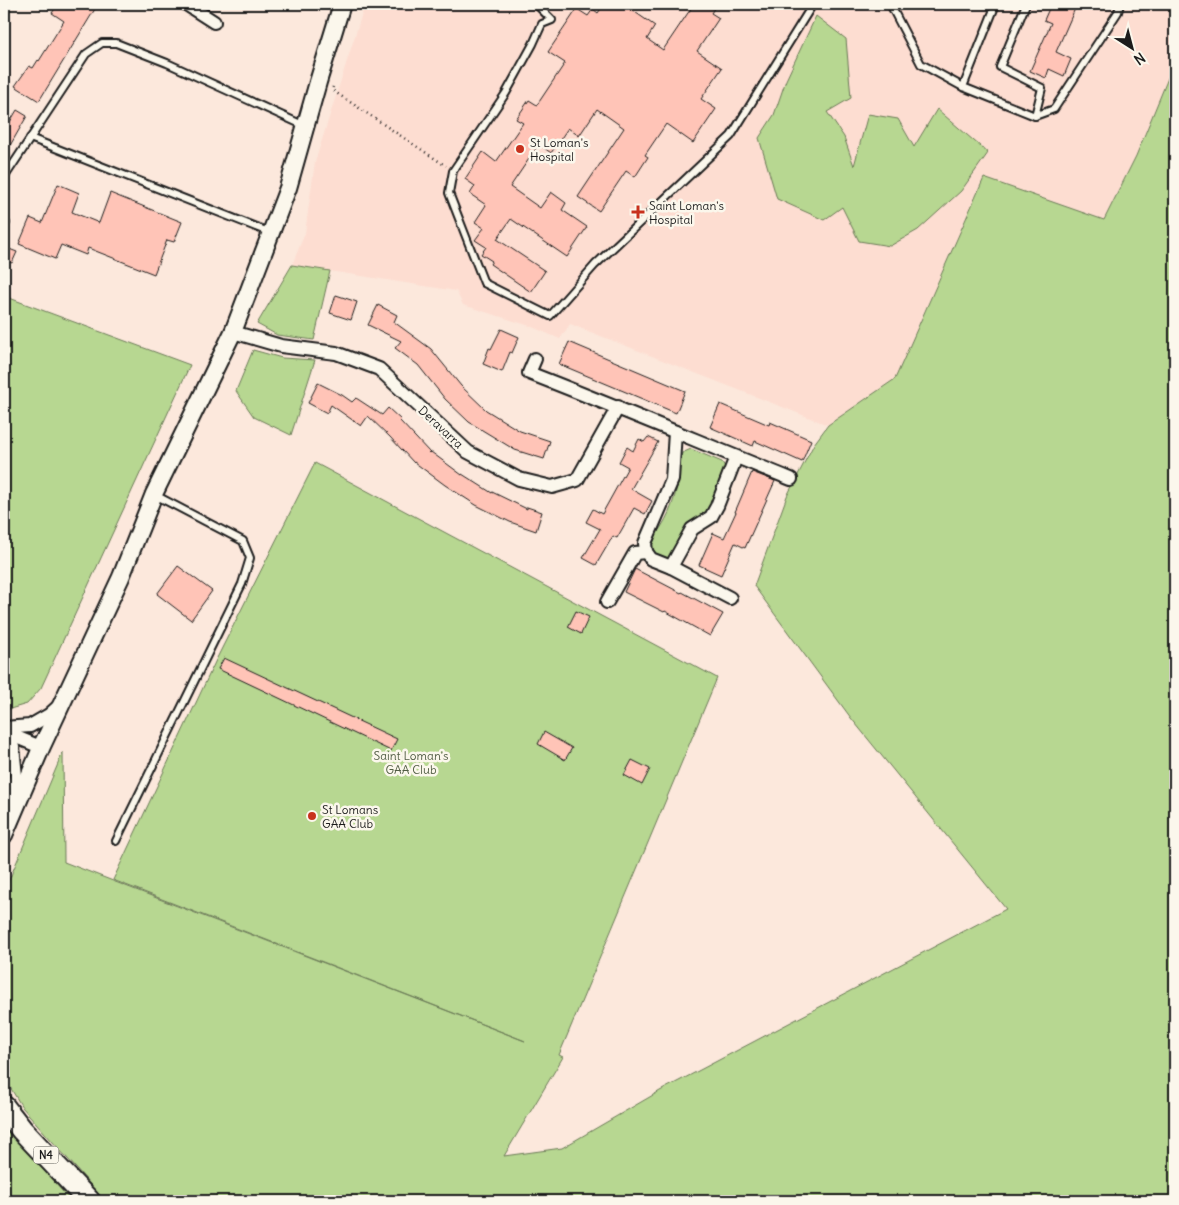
<svg xmlns="http://www.w3.org/2000/svg" width="1179" height="1205" font-family="Delius,sans-serif">
<style>
.built{fill:#fdddd1}
.green{fill:#b7d791;stroke:#6a7a56}
.building{fill:#ffc4b7;stroke:#1c1c1c}
.lines{fill:none;stroke-linecap:round;stroke-linejoin:round}
.service-casing{stroke:#1c1c1c;stroke-width:10}
.minor-casing{stroke:#1c1c1c;stroke-width:16}
.tertiary-casing{stroke:#1c1c1c;stroke-width:20}
.trunk-casing{stroke:#1c1c1c;stroke-width:25}
.path{stroke:#1c1c1c;stroke-width:2.5;stroke-dasharray:1 4;stroke-linecap:butt}
.service{stroke:#fbf7ec;stroke-width:6}
.minor{stroke:#fbf7ec;stroke-width:12}
.tertiary{stroke:#fbf7ec;stroke-width:16}
.trunk{stroke:#fbf7ec;stroke-width:21}
.poi-dot{fill:#c8321e;stroke:#fbf7ec;stroke-width:2}
.labels{text-anchor:middle;dominant-baseline:central;stroke-width:5;stroke-linejoin:round;paint-order:stroke}
.shield{fill:#fbf7ec;stroke:#5f5e5a;stroke-width:1}
.shield-label{font-size:11px;font-weight:bold;fill:#1c1c1c}
.poi-label{font-size:12px;fill:#1c1c1c;stroke:#fbf7ec;text-anchor:start}
.street-label{font-size:12px;fill:#1c1c1c;stroke:#fbf7ec}
.park-label{font-size:12px;fill:#525d45;stroke:#fbf7ec}
</style>
<rect width="100%" height="100%" fill="#fce8dc"/>
<filter id="ink" filterUnits="userSpaceOnUse"><feTurbulence type="fractalNoise" baseFrequency=".02" numOctaves="2"/><feDisplacementMap in="SourceGraphic" scale="10" xChannelSelector="R" yChannelSelector="G"/><feConvolveMatrix kernelMatrix="1 2 1 2 8 2 1 2 1" color-interpolation-filters="sRGB"/></filter>
<g filter="url(#ink)">
<path class="built" d="M365,4h810v57l-39,95 -32,64 -120,-42 -89,201 -67,46 -258,-101 -10,15 -30,-13 -67,-21 -7,-14 -164,-26 13,-32 10,-71z"/>
<g class="green">
<path d="M816,16l30,23 5,59 -24,14 17,25 10,29 14,-52 30,5 16,28 23,-38 51,44 -27,38 -43,39 -28,16 -31,-5 -17,-34 -18,13 -47,-21 -18,-61 15,-23 12,-35z"/>
<path d="M1175,61v1140h-1070l-83,-94 -18,-30v-185l59,-140 1,110 461,179 -412,-161 103,-220 99,-197 402,215 -158,377 4,2 -59,99 58,-8 98,-57 346,-182 -155,-191 -97,-132 33,-90 27,-52 14,-19 67,-46 89,-201 120,42 32,-64z"/>
<path d="M292,265l38,6 -16,69 -37,-5 -20,-11z"/>
<path d="M4,296l186,69 -149,323 -14,16 -17,5 -6,-3z"/>
<path d="M253,350l29,8 33,2 -24,75 -37,-18 -18,-26z"/>
<path d="M691,449l31,13 3,5 -18,46 -19,11 -14,31 -7,4 -10,-4 -6,-7v-8c15,-16 24,-38 27,-60 1,-9 1,-18 4,-27z"/>
<path d="M4,1120l34,44 33,37h-67z"/>
</g>
<g class="building">
<path d="M58,4h40l-59,97 -24,-15 14,-20 4,2 5,-8 1,1 25,-40 -12,-8z"/>
<path d="M604,4h28l-3,4 26,18 -8,13 16,11 31,-46h23l-6,9 8,5 -22,33 25,17 -21,31 15,10 -23,34 -27,-19 -21,31 3,2 -13,20 -9,-6 -27,40 -21,-14 46,-69 -27,-19 -18,27 -11,-8 -17,25 -12,-9 -29,43 30,21 11,-16 15,11 -4,7 25,17 -20,30 -56,-38 -14,20 48,32 -14,21 -41,-28 2,-3 -11,-7 5,-7 -11,-7 9,-12 -9,-6 11,-17 -16,-11 5,-8 -10,-7 18,-27 13,10 27,-39 -7,-4 13,-19 8,5 28,-42 -17,-11 29,-43 11,7 5,-7 5,4z"/>
<path d="M1051,4h26l-21,48 15,7 -7,17 -15,-7 -3,9 -16,-7 21,-48 -7,-3z"/>
<path d="M17,110l10,6 -23,40v-24z"/>
<path d="M58,184l21,9 -7,19 27,11 11,-30 72,29 -8,20 -7,-2 -13,34 -66,-26 -2,7 -25,-10 -6,14 -36,-15 11,-26 12,5z"/>
<path d="M4,247l13,5 -5,11 -8,-3z"/>
<path d="M336,295l21,7 -6,18 -21,-7z"/>
<path d="M378,305l19,10 -3,7 37,27 30,37 25,24 34,21 30,10 -6,18 -29,-9 -46,-28 -24,-23 -27,-34 -23,-17 6,-7 -33,-16z"/>
<path d="M501,329l18,8 -7,16 -2,-1 -8,20 -19,-8 6,-16 2,1z"/>
<path d="M569,342l116,49 -9,22 -117,-49z"/>
<path d="M318,383l24,12 10,7 4,-4 26,17 6,-7 13,12 -1,1 30,32 1,-1 31,23v-1l30,19v-1l35,17v-2l15,5 -6,19 -26,-9 -34,-17 -31,-20 -31,-23v1l-24,-26 -22,-21 -7,10 -30,-21 -4,8 -19,-10z"/>
<path d="M720,404l49,21 1,-3 41,18 -9,22 -47,-21 -2,5 -43,-19z"/>
<path d="M648,437l10,5 -27,47 21,12 -7,13 -11,-6 -17,30 -4,-2 -17,29 -13,-7 17,-29 -14,-7 7,-13 9,5 26,-47 -9,-5 8,-15 6,4 6,-12 5,3z"/>
<path d="M752,472l23,9 -30,67 -10,-5 -14,32 -22,-10 14,-32 11,5 12,-26h-1z"/>
<path d="M178,566l34,25 -21,29 -34,-26z"/>
<path d="M635,569l46,24 1,-1 41,22 -13,22 -45,-25 -1,1 -40,-20z"/>
<path d="M576,611l13,6 -8,17 -13,-7z"/>
<path d="M224,658l173,81 -6,12 -173,-82z"/>
<path d="M544,732l28,16 -7,12 -27,-16z"/>
<path d="M632,760l18,9 -8,16 -18,-10z"/>
</g>
<g class="lines">
<g class="service-casing">
<g id="service">
<path d="M536,4l16,16 -10,4 -9,20 -27,49 -53,78 -4,22 35,90 66,33 45,-51 136,-129 82,-132"/>
<path d="M890,4l31,60 42,23"/>
<path d="M996,4l-33,83 72,29 19,-7 64,-97 2,-8"/>
<path d="M1026,4l-26,63 42,21 -7,28"/>
<path d="M30,138l241,95"/>
<path d="M4,178l82,-124 16,-11h14l51,20 138,63"/>
<path d="M4,222l2,1"/>
<path d="M116,841l126,-257 8,-26 -7,-17 -88,-46"/>
</g>
</g>
<g class="minor-casing">
<g id="minor">
<path d="M186,4l28,18"/>
<path d="M233,332l48,14 55,7 43,16 89,83 51,27 33,8 25,-7 41,-73"/>
<path d="M535,359l-6,14c88,34 175,71 262,106"/>
<path d="M646,552l5,7 20,8 59,31"/>
<path d="M671,567l21,-38 19,-12 6,-11 19,-49"/>
<path d="M607,602l28,-49 11,-1 -1,-9 27,-63 3,-48"/>
<path d="M4,728l26,-2 19,-11 11,-10"/>
<path d="M4,732l34,14 2,-2 5,-9"/>
<path d="M4,737l9,10 3,29 -12,44"/>
</g>
</g>
<g class="tertiary-casing">
<path id="tertiary" d="M4,835l38,-89 79,-169 33,-83 79,-162 55,-144 30,-106 24,-78"/>
</g>
<g class="trunk-casing">
<path id="trunk" d="M4,1107l18,23 67,71"/>
</g>
<path class="path" d="M333,87l-1,3 114,76"/>
<use href="#service" class="service"/>
<use href="#minor" class="minor"/>
<use href="#tertiary" class="tertiary"/>
<use href="#trunk" class="trunk"/>
</g>
</g>
<g class="poi-dot">
<circle cx="520" cy="149" r="5"/>
<path d="M635.5 204.5h5v5h5v5h-5v5h-5v-5h-5v-5h5z"/>
<circle cx="312" cy="816" r="5"/>
</g>
<g class="labels">
<rect class="shield" x="33.5" y="1146.5" width="25" height="17" rx="4"/>
<g class="shield-label">
<text x="46" y="1155">N4</text>
</g>
<g class="poi-label">
<text x="530" y="142">St Loman's<tspan x="530" dy="14">Hospital</tspan></text>
<text x="649" y="205">Saint Loman's<tspan x="649" dy="14">Hospital</tspan></text>
<text x="322" y="809">St Lomans<tspan x="322" dy="14">GAA Club</tspan></text>
</g>
<g class="street-label">
<text transform="translate(441 427) rotate(43)">Deravarra</text>
</g>
<g class="park-label">
<text x="411" y="755">Saint Loman's<tspan x="411" dy="14">GAA Club</tspan></text>
</g>
</g>
<rect width="1179" height="1205" fill="none" stroke="#fbf7ec" stroke-width="20"/>
<rect x="10" y="10" width="1159" height="1185" fill="none" stroke="#1c1c1c" stroke-width="2" filter="url(#ink)"/>
<g transform="translate(1132 48) rotate(144)" stroke="#fbf7ec" stroke-width="4" paint-order="stroke">
<path d="M0-4L9 19L0 12L-9 19Z" fill="#1c1c1c"/>
<text y="-8" font-size="14" font-weight="bold" text-anchor="middle" fill="#1c1c1c">N</text>
</g>
</svg>
